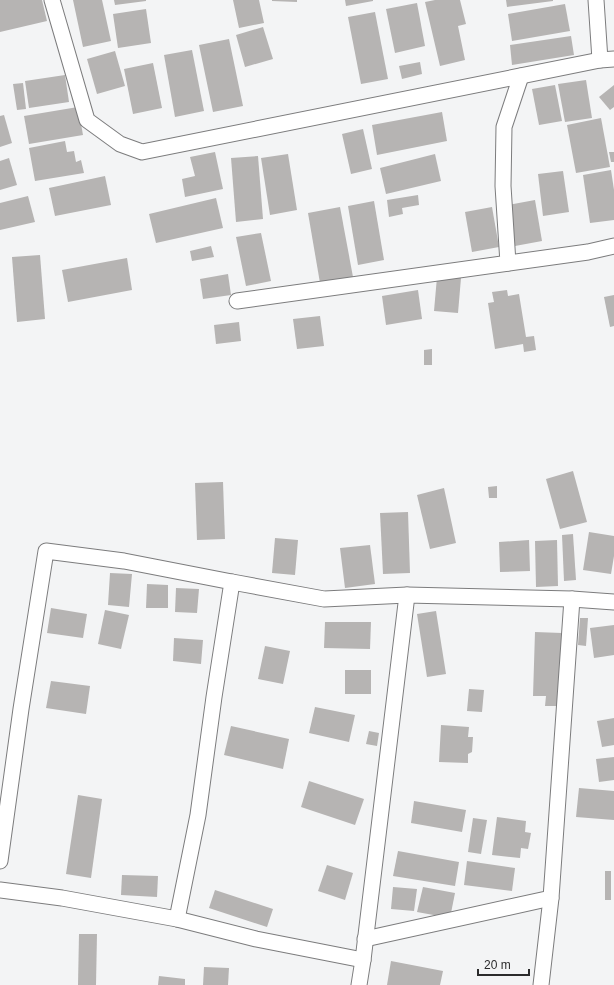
<svg xmlns="http://www.w3.org/2000/svg" width="614" height="985" font-family="Helvetica,sans-serif">
<style>
.building{fill:#b6b4b3}
.lines{fill:none;stroke-linecap:round;stroke-linejoin:round}
.minor-casing{stroke:#7c7c7d;stroke-width:17}
.minor{stroke:#fff;stroke-width:15}
</style>
<rect width="100%" height="100%" fill="#f3f4f5"/>
<g class="building">
<path d="M0,0h42l5,21 -47,11z"/>
<path d="M73,0h29l9,41 -28,6z"/>
<path d="M114,0h32v1l-31,4z"/>
<path d="M233,0h26l5,23 -25,5z"/>
<path d="M272,0h25v2l-25,-1z"/>
<path d="M345,0h28v1l-27,5z"/>
<path d="M435,0h25l6,24 -8,2 7,34 -25,6 -15,-64z"/>
<path d="M506,0h47v1l-46,6z"/>
<path d="M417,3l8,43 -30,7 -9,-44z"/>
<path d="M565,4l5,27 -58,10 -4,-27z"/>
<path d="M146,9l5,34 -33,5 -5,-34z"/>
<path d="M375,12l13,67 -27,5 -13,-67z"/>
<path d="M263,27l10,32 -28,8 -9,-32z"/>
<path d="M571,36l3,19 -62,10 -2,-20z"/>
<path d="M229,39l14,67 -30,6 -14,-67z"/>
<path d="M192,50l12,61 -29,6 -11,-62z"/>
<path d="M115,51l10,35 -28,8 -10,-35z"/>
<path d="M420,62l2,12 -20,5 -3,-13z"/>
<path d="M153,63l9,45 -29,6 -9,-45z"/>
<path d="M65,75l4,27 -40,6 -4,-27z"/>
<path d="M586,80l6,38 -27,4 -7,-38z"/>
<path d="M23,83l3,26 -9,1 -4,-26z"/>
<path d="M555,85l7,36 -23,4 -7,-36z"/>
<path d="M614,85v22l-4,3 -11,-13z"/>
<path d="M78,107l5,28 -54,9 -5,-28z"/>
<path d="M442,112l5,29 -70,14 -5,-30z"/>
<path d="M4,115l8,28 -12,4v-31z"/>
<path d="M601,118l9,49 -34,6 -9,-48z"/>
<path d="M363,129l9,40 -21,5 -9,-40z"/>
<path d="M65,141l2,11 7,-1 2,11 5,-2 3,13 -49,8 -6,-33z"/>
<path d="M215,152l8,37 -38,8 -3,-18 13,-3 -5,-19z"/>
<path d="M609,152h5v10h-3z"/>
<path d="M288,154l9,56 -27,5 -9,-57z"/>
<path d="M435,154l6,27 -55,13 -6,-26z"/>
<path d="M258,156l5,63 -27,3 -5,-64z"/>
<path d="M9,158l8,27 -17,5v-29z"/>
<path d="M611,170l3,20v30l-24,3 -7,-48z"/>
<path d="M563,171l6,41 -26,4 -5,-42z"/>
<path d="M105,176l6,29 -56,11 -6,-28z"/>
<path d="M418,195l1,10 -17,3 1,6 -14,3 -2,-17z"/>
<path d="M28,196l7,26 -35,8v-27z"/>
<path d="M216,198l7,30 -67,15 -7,-29z"/>
<path d="M535,200l7,41 -27,5 -7,-41z"/>
<path d="M374,201l10,59 -26,5 -10,-59z"/>
<path d="M340,207l13,70 -33,6 -12,-70z"/>
<path d="M492,207l7,40 -27,5 -7,-40z"/>
<path d="M261,233l10,48 -25,5 -10,-49z"/>
<path d="M211,246l3,11 -22,4 -2,-10z"/>
<path d="M40,255l5,64 -28,3 -5,-65z"/>
<path d="M127,258l5,32 -64,12 -6,-32z"/>
<path d="M228,274l3,21 -28,4 -3,-20z"/>
<path d="M437,277l24,1 -3,35 -24,-2z"/>
<path d="M418,290l4,29 -36,6 -4,-29z"/>
<path d="M507,290l1,6 11,-2 7,43 8,-1 2,14 -12,2 -1,-8 -28,5 -7,-46 6,-1 -2,-10z"/>
<path d="M614,295v31l-4,1 -6,-30z"/>
<path d="M320,316l4,30 -27,3 -4,-30z"/>
<path d="M239,322l2,19 -25,3 -2,-19z"/>
<path d="M432,349v16h-8v-15z"/>
<path d="M573,471l14,51 -27,7 -14,-50z"/>
<path d="M223,482l2,57 -28,1 -2,-57z"/>
<path d="M497,486v12h-8l-1,-11z"/>
<path d="M444,488l12,55 -26,6 -13,-54z"/>
<path d="M408,512l2,61 -27,1 -3,-61z"/>
<path d="M589,532l25,4v20l-3,18 -28,-4z"/>
<path d="M573,534l3,46 -12,1 -2,-46z"/>
<path d="M275,538l23,2 -3,35 -23,-2z"/>
<path d="M529,540l1,31 -30,1 -1,-30z"/>
<path d="M557,540l1,46 -22,1 -1,-46z"/>
<path d="M370,545l5,39 -30,4 -5,-40z"/>
<path d="M110,573l22,1 -3,33 -21,-2z"/>
<path d="M147,584l21,1v23h-22z"/>
<path d="M176,588l23,1 -2,24 -22,-1z"/>
<path d="M51,608l36,6 -4,24 -36,-5z"/>
<path d="M105,610l24,5 -8,34 -23,-5z"/>
<path d="M436,611l10,63 -19,3 -10,-63z"/>
<path d="M580,618h8l-2,28 -8,-1z"/>
<path d="M325,622h46l-1,27 -46,-1z"/>
<path d="M614,625v30l-20,3 -4,-30z"/>
<path d="M535,632l27,1 -2,73h-15l1,-10h-13z"/>
<path d="M174,638l29,2 -2,24 -28,-3z"/>
<path d="M265,646l25,5 -7,33 -25,-5z"/>
<rect x="345" y="670" width="26" height="24"/>
<path d="M51,681l39,5 -4,28 -40,-6z"/>
<path d="M469,689l15,1 -2,22 -15,-1z"/>
<path d="M315,707l40,8 -6,27 -40,-9z"/>
<path d="M614,718v27l-12,2 -5,-26z"/>
<path d="M441,725l28,2 -1,10h5l-1,15 -4,2v9l-29,-1z"/>
<path d="M231,726l58,13 -6,30 -59,-14z"/>
<path d="M369,731l10,2 -2,13 -11,-2z"/>
<path d="M614,757v23l-15,2 -3,-23z"/>
<path d="M309,781l55,18 -9,26 -54,-18z"/>
<path d="M579,788l35,3v29l-38,-3z"/>
<path d="M78,795l24,4 -11,79 -25,-4z"/>
<path d="M414,801l52,9 -4,22 -51,-9z"/>
<path d="M497,817l29,4 -1,11 6,1 -3,16 -7,-1 -1,10 -28,-3z"/>
<path d="M473,818l14,2 -6,34 -13,-2z"/>
<path d="M398,851l61,11 -4,24 -62,-10z"/>
<path d="M467,861l48,7 -3,23 -48,-6z"/>
<path d="M327,865l26,8 -8,27 -27,-9z"/>
<rect x="605" y="871" width="6" height="29"/>
<path d="M122,875l36,1 -1,21 -36,-2z"/>
<path d="M393,887l24,2 -3,22 -23,-2z"/>
<path d="M423,887l32,6 -5,25 -33,-6z"/>
<path d="M215,890l58,19 -6,18 -58,-19z"/>
<path d="M79,934h18l-1,51h-18z"/>
<path d="M391,961l52,10 -3,14h-53z"/>
<path d="M204,967l25,1 -1,17h-25z"/>
<path d="M159,976l26,3v6h-27z"/>
</g>
<g class="lines">
<g class="minor-casing">
<g id="minor">
<path d="M52,0l35,120 33,24 22,8 458,-92 14,-1"/>
<path d="M596,0l4,60"/>
<path d="M508,263l-5,-77 1,-59 17,-51"/>
<path d="M237,301l351,-49 26,-6"/>
<path d="M232,582l92,17 83,-4"/>
<path d="M0,861l21,-152 25,-158 78,10 108,21 -18,115 -16,118 -21,104"/>
<path d="M0,890l62,8 115,21 79,20 107,21"/>
<path d="M365,939l186,-41 21,-299"/>
<path d="M359,985l4,-25 44,-365 165,4 42,3"/>
<path d="M541,985l10,-87"/>
</g>
</g>
<use href="#minor" class="minor"/>
</g>
<path d="M478 969v6h51v-6" fill="none" stroke="#2b2b2c" stroke-width="2"/>
<text x="484" y="969" font-size="12" fill="#2b2b2c" stroke="#f3f4f5" stroke-width="3" paint-order="stroke">20 m</text>
</svg>
